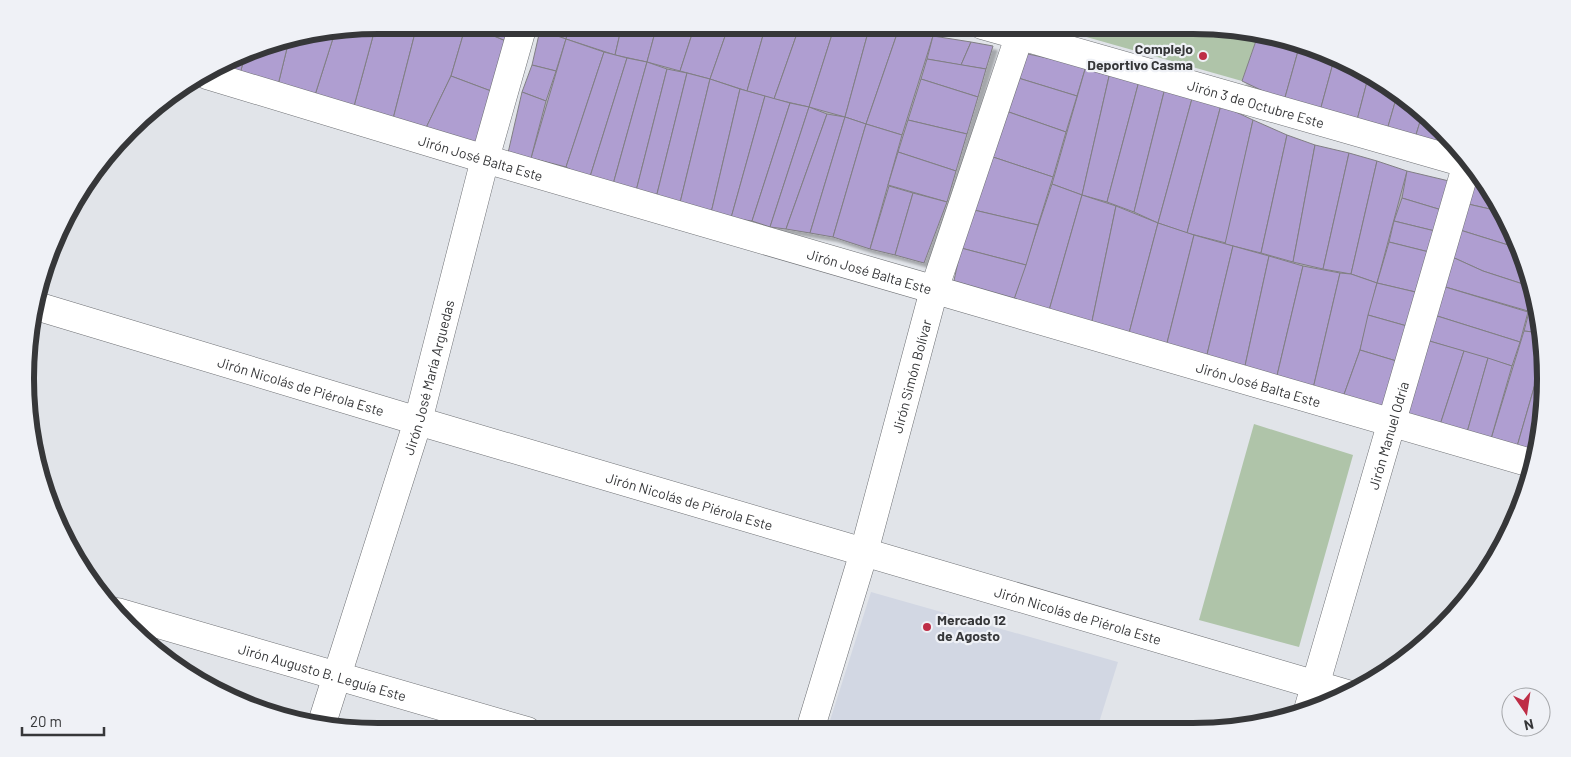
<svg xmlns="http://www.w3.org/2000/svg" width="1571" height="757" font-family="Barlow,sans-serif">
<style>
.built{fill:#d2d7e3}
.green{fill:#afc4a9}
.building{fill:#af9ed1;stroke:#807e83;filter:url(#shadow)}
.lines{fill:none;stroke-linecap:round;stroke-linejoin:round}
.minor-casing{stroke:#6e7074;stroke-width:29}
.minor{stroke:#fff;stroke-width:28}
.poi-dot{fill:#be2d46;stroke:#eff1f6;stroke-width:2}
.labels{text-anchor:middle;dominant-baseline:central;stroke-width:4.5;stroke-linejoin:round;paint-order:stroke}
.poi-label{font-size:14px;font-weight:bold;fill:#363739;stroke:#eff1f6;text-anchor:end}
.street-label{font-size:14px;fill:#363739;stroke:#eff1f6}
.rim{fill:none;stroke:#363739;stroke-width:6}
</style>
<defs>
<filter id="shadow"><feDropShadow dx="4.5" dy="4.5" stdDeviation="1" flood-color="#0004"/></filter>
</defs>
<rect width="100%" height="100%" fill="#e1e4e9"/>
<path class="built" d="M871,592l247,70 -21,67 -270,1z"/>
<g class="green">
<path d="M1044,25h149l66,7 -17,49z"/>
<path d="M1254,424l99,31 -54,192 -100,-27z"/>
</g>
<g class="building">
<path d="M376,25h41l-24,94 -39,-13z"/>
<path d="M376,25l-22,81 -39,-11 20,-63z"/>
<path d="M417,25h49l-15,51 -27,56 -31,-13z"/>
<path d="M466,25l40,16 -15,50 -40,-15z"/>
<path d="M469,25h42l-5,16z"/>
<path d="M542,25h28l-4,14 -26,-9z"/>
<path d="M570,25h52l-7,30 -49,-16z"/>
<path d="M622,25h35l-10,37 -32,-7z"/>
<path d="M657,25h38l-15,46 -33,-9z"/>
<path d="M695,25h34l-19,54 -30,-8z"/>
<path d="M729,25h37l-19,66 -37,-12z"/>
<path d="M766,25h34l-26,74 -27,-8z"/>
<path d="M800,25h35l-26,82 -35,-8z"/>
<path d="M835,25h35l-25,92 -36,-10z"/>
<path d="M870,25h21l8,3 -33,96 -21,-7z"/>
<path d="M899,28l34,8 -31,99 -36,-11z"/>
<path d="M540,30l26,9 -10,32 -24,-6z"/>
<path d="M335,32l-20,63 -37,-10 11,-45z"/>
<path d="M1259,32l41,12 -16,57 -42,-20z"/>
<path d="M933,36l38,6 -10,23 -34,-6z"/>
<path d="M566,39l38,13 -38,115 -35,-9z"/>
<path d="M289,40l-11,45 -38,-11 5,-19 20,-11z"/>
<path d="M971,42l22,4 -7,23 -25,-4z"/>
<path d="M1300,44l35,12 -15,55 -36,-10z"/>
<path d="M604,52l23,6 -38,122 -23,-13z"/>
<path d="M1023,53l63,13 -9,30 -62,-19z"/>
<path d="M245,55l-5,19 -19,-7z"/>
<path d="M1335,56l34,18 -13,50 -36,-13z"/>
<path d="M627,58l20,4 -35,126 -23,-8z"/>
<path d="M927,59l59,10 -8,28 -57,-18z"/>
<path d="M647,62l20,7 -32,126 -23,-7z"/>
<path d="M532,65l24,6 -10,30 -24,-9z"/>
<path d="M1086,66l24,6 -28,123 -30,-11z"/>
<path d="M667,69l20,4 -32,129 -20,-7z"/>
<path d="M1110,72l29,9 -32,121 -25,-7z"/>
<path d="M687,73l23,6 -31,128 -24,-5z"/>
<path d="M1369,74l20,11 9,7 -11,38 -31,-6z"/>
<path d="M451,76l40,15 -15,53 -52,-12z"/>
<path d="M1015,77l62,19 -11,36 -63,-22z"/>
<path d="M710,79l30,10 -29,124 -32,-6z"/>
<path d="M921,79l57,18 -11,37 -59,-14z"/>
<path d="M1139,81l26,7 -31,124 -27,-10z"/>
<path d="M1165,88l28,7 -35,128 -24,-11z"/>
<path d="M740,89l25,7 -34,122 -20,-5z"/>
<path d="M522,92l24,9 -15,57 -23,-5z"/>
<path d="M1398,92l25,20 -8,26 -28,-8z"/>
<path d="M1193,95l28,10 -34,128 -29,-10z"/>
<path d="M765,96l25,7 -38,118 -21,-3z"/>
<path d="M790,103l19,4 -39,120 -18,-6z"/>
<path d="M1221,105l32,15 -27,123 -39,-10z"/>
<path d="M809,107l18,7 -41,115 -16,-2z"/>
<path d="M1003,110l63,22 -13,45 -63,-21z"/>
<path d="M1423,112l19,16 -4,17 -23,-7z"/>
<path d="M827,114l18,3 -35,116 -24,-4z"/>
<path d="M845,117l21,7 -33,113 -23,-4z"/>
<path d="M908,120l59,14 -11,37 -58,-19z"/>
<path d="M1253,120l34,15 -26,118 -36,-9z"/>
<path d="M866,124l36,11 -32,114 -37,-12z"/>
<path d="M1442,128l20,24 -24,-7z"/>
<path d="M1287,135l28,10 -22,117 -32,-9z"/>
<path d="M1315,145l34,8 -26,116 -30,-7z"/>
<path d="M898,152l58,19 -9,31 -59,-17z"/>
<path d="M1349,153l28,8 -26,113 -28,-5z"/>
<path d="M990,156l63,21 -15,48 -64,-15z"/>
<path d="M1377,161l30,10 -30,112 -26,-9z"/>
<path d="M1407,171l42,10 -4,30 -43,-13z"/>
<path d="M1476,177l8,2 3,3 16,30 -35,-8z"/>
<path d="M1052,184l30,11 -34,119 -36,-9z"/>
<path d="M889,186l24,7 -18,62 -25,-6z"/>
<path d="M913,193l34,9 -23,61 -29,-8z"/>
<path d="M1082,195l34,11 -25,120 -43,-12z"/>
<path d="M1402,198l43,13 -6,21 -45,-11z"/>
<path d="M1468,204l35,8 18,37 -61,-19z"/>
<path d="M1116,206l42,17 -30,114 -37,-11z"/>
<path d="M974,210l64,15 -12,40 -65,-17z"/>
<path d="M1394,221l45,11 -6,21 -44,-11z"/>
<path d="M1158,223l36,12 -29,116 -37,-14z"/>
<path d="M1460,230l61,19 11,38 -49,-16 -33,-15z"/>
<path d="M1194,235l39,11 -28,117 -40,-12z"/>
<path d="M1389,242l44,11 -9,41 -47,-11z"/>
<path d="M1233,246l36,10 -26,119 -38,-12z"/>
<path d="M961,248l65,17 -14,40 -59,-20z"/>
<path d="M1269,256l34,10 -28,118 -32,-9z"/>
<path d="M1450,256l33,15 49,16 2,6 -6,18 -86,-25z"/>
<path d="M1303,266l37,7 -28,120 -37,-9z"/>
<path d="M1340,273l11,1 26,9 -17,67 -18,50 -30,-7z"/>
<path d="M1377,283l47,11 -10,34 -46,-13z"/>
<path d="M1442,286l86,26 -8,30 -86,-27z"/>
<path d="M1534,293l5,17 3,23 -18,-2z"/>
<path d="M1368,315l46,13 -11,35 -43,-13z"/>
<path d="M1434,315l86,27 -8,24 -86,-26z"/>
<path d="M1524,331l18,2 2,20 -28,97 -26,-8z"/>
<path d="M1426,340l38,11 -25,77 -35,-13z"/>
<path d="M1360,350l43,13 -16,49 -45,-12z"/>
<path d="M1464,351l24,7 -22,78 -27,-8z"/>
<path d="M1544,353l2,26 -7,69 -2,8 -21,-6z"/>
<path d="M1488,358l24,8 -22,76 -24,-6z"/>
</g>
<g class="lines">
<g class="minor-casing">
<g id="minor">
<path id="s1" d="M982,25l490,140"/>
<path id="s2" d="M207,75l278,84 1049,305"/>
<path id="s3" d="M33,305l385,116 929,273"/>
<path id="s4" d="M117,612l410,119"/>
<path id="s5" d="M1308,710l160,-550"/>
<path id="s6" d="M321,726l97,-305 67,-262 38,-134"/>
<path id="s7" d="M810,730l54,-178 70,-262 89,-265"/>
</g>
</g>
<use href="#minor" class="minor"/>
</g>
<g class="poi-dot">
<circle cx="1203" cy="56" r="5"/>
<circle cx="927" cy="627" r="5"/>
</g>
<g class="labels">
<g class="poi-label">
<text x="1193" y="48">Complejo<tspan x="1193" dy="16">Deportivo Casma</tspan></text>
<text x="937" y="619" text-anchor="start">Mercado 12<tspan x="937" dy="16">de Agosto</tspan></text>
</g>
<g class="street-label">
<text stroke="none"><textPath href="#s1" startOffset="285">Jirón 3 de Octubre Este</textPath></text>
<text stroke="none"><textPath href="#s2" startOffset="286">Jirón José Balta Este</textPath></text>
<text stroke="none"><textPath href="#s2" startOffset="691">Jirón José Balta Este</textPath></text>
<text stroke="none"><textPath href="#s7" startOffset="368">Jirón Simón Bolívar</textPath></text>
<text stroke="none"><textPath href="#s6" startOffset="365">Jirón José María Arguedas</textPath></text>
<text stroke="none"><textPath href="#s2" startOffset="1096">Jirón José Balta Este</textPath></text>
<text stroke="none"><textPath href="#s3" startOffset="280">Jirón Nicolás de Piérola Este</textPath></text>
<text stroke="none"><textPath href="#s5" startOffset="286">Jirón Manuel Odría</textPath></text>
<text stroke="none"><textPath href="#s3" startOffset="685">Jirón Nicolás de Piérola Este</textPath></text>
<text stroke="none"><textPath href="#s3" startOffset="1090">Jirón Nicolás de Piérola Este</textPath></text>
<text stroke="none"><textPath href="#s4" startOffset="214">Jirón Augusto B. Leguía Este</textPath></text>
</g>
</g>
<path d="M0 0H1571V757H0ZM378 34H1193A344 344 0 0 1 1537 378V379A344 344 0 0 1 1193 723H378A344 344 0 0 1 34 379V378A344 344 0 0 1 378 34Z" fill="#eff1f6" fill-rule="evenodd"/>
<path class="rim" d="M378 34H1193A344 344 0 0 1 1537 378V379A344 344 0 0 1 1193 723H378A344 344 0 0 1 34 379V378A344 344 0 0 1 378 34Z"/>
<g transform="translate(1526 712) rotate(167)"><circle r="24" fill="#eff1f6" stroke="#a5a7aa"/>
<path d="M0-4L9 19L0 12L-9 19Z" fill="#be2d46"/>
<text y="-8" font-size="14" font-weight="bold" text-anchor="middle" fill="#363739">N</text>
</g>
<path d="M22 727v8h82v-8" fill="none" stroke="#363739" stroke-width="2.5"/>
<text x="30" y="727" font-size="15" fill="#363739" stroke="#eff1f6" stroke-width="4" paint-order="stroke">20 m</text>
</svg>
